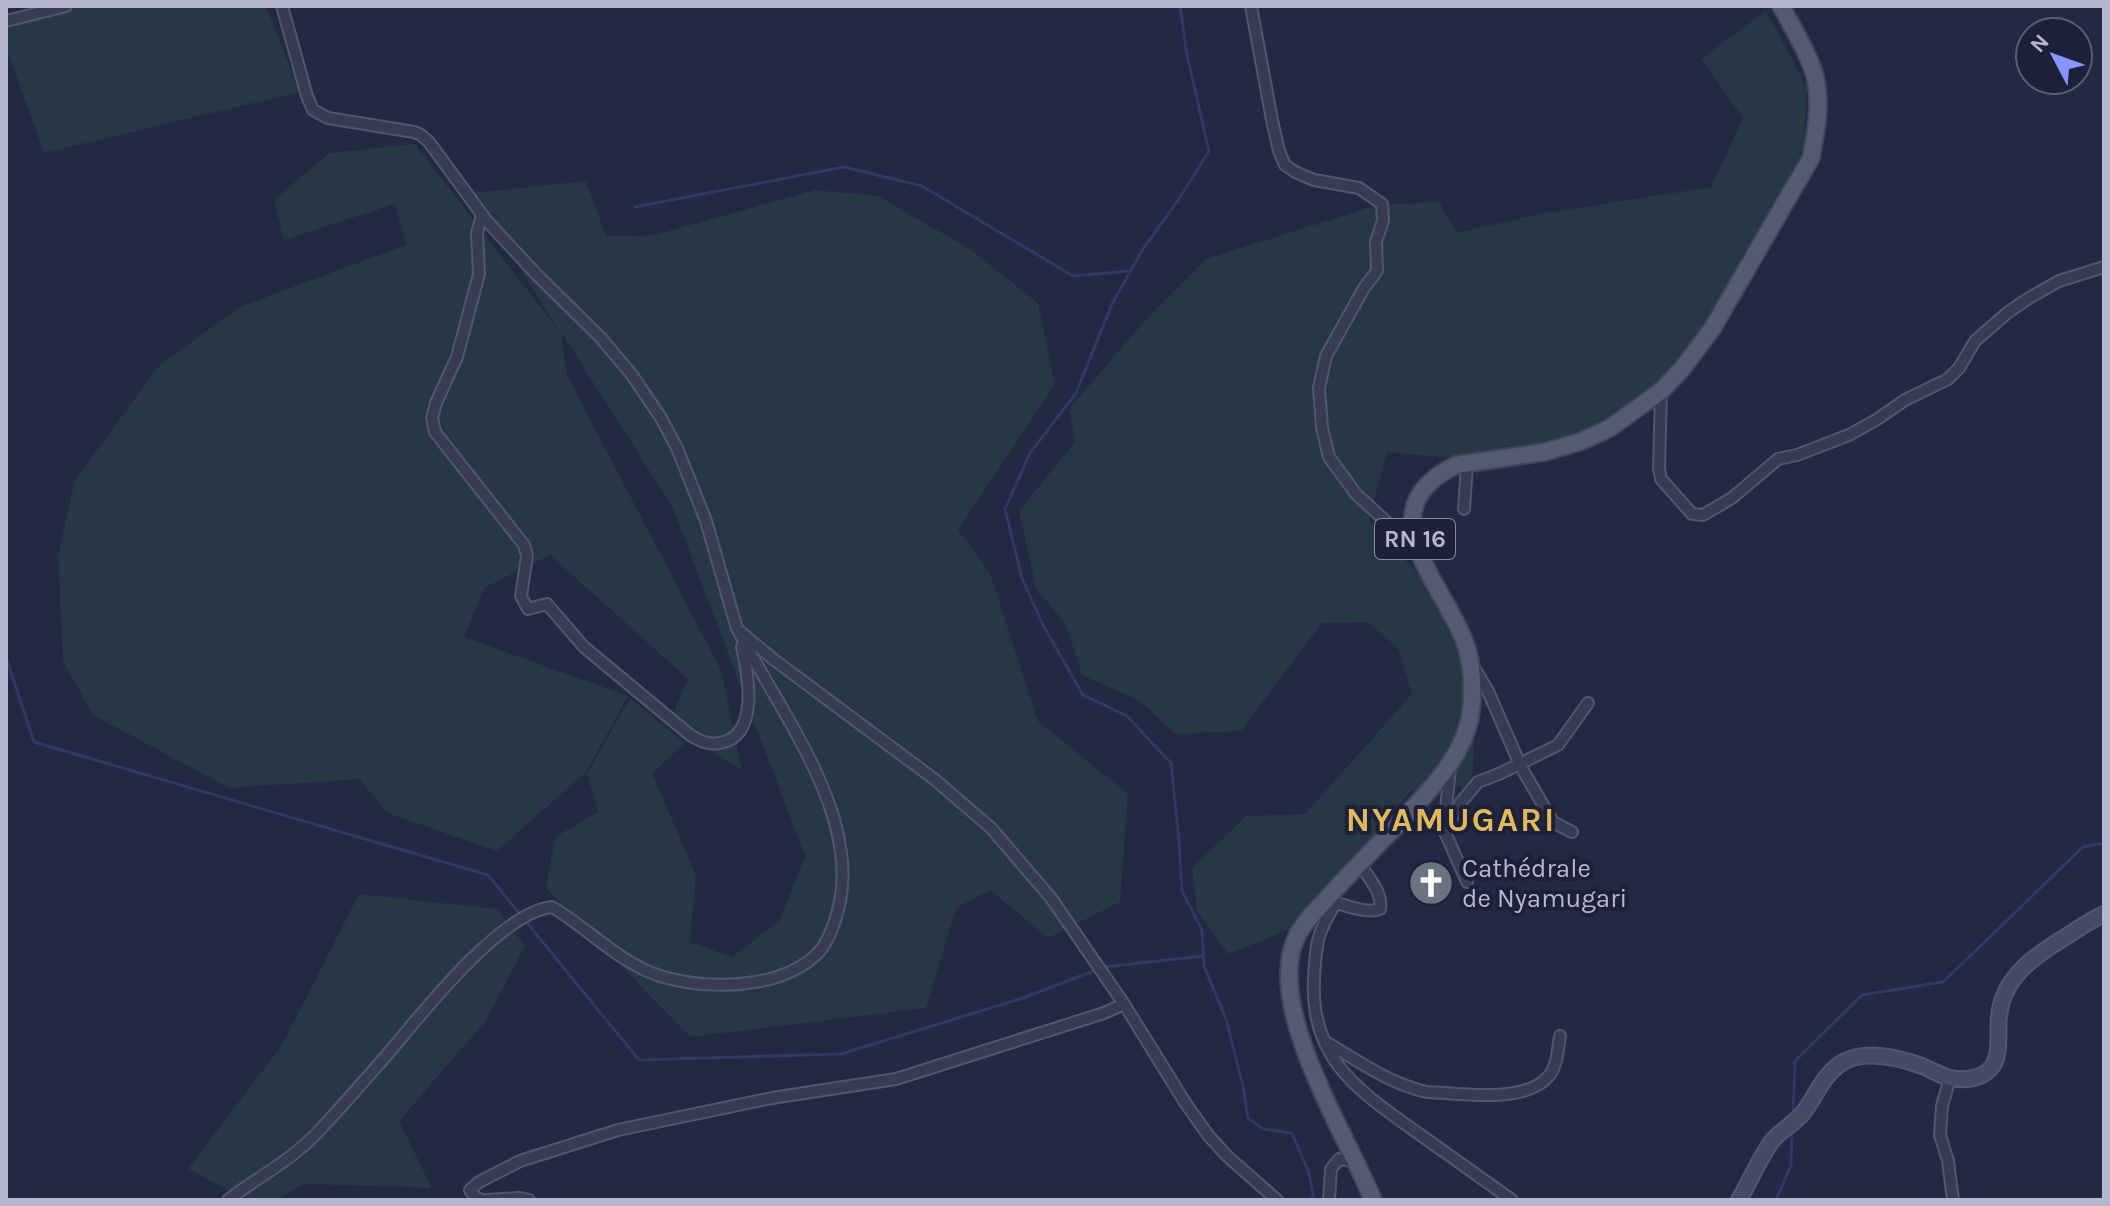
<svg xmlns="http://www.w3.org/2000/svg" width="2110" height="1206" font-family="Karla,sans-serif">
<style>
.green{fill:#253844}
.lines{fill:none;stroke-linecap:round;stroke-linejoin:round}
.stream{stroke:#303866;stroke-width:3}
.street-casing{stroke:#52566d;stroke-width:14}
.secondary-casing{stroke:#52566d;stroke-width:18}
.primary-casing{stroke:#41445c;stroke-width:20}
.street{stroke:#373c53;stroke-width:10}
.secondary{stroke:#454966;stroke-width:14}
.primary{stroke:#555a73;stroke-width:16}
.labels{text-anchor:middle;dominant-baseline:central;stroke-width:8;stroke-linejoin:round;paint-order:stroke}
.shield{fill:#1c2038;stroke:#868aa0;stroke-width:2}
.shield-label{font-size:24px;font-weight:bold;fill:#b4b7cd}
.poi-label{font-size:26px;fill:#b4b7cd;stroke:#1c2038;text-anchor:start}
.district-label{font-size:34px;font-weight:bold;letter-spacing:2px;fill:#e1b85b;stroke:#1c2038}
</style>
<rect width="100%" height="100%" fill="#232843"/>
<g class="green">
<path d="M67,6h199l34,86 -256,61 -38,-106v-22z"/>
<path d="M1766,11l41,76 -3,60 -47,112 -78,118 -83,65 -87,21 -122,-11 -18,68 51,56 57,111 -5,98 -61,6 -115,136 -68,27 -31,-43 -5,-43 54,-52 59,-2 107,-120 -14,-46 -31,-26 -45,1 -81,108 -66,3 -35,-33 -58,-26 -16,-50 -30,-37 -17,-77 56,-69 -6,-33 79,-92 58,-58 171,-54 62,-3 18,31 81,-19 173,-27 32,-69 -42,-59z"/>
<path d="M415,144l144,187 -86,-138 113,-12 20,55 49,-1 160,-45 63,6 92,53 68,54 17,82 -97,145 32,43 48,148 90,73 -8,108 -72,36 -58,-48 -34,18 -30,100 -236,29 -144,-149 9,-51 43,-25 -11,-38 43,-76 55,45 -33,30 44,102 -6,67 42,15 47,-36 26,-65 -132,-348 -112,-176 6,43 154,295 21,100 -55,-32 -18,-14 19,-45 -138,-124 -66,33 -20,49 164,59 -42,76 -89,79 -110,-38 -28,-34 -130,9 -136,-73 -30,-54 -5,-106 17,-75 83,-113 81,-60 167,-62 -11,-41 -111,36 -10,-40 55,-47z"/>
<path d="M359,894l138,15 28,37 -39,75 -87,100 33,67 -127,-4 -30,16h-28l-59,-31 94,-124z"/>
</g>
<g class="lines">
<g class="stream">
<path d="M1180,6l7,49 22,96 -30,48 -36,50 -31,55 -36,89 -46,60 -25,56 17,69 21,47 40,70 44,21 44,47 8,78 3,50 20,39 2,36 22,53 17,67 5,32 15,11 29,4 17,40 5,27"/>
<path d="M635,207l209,-40 78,19 151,90 58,-5"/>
<path d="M6,657l28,85 454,133 151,185 202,-6 182,-56 73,-28"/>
<path d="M1103,967l100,-11"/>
<path d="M1793,1117l2,-56 67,-66 81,-13 140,-135 21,-4"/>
<path d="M1776,1200l15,-35 1,-36"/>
</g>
<g class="street-casing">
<g id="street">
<path d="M282,6l25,90 6,14 15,8 86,14 7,3 8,7 57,78 51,55 64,63 31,37 29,43 16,30 29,73 31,108 36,30 161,120 57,49 60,70 73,106 62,100 22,31 19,21 50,44"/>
<path d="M1251,6l21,114 7,31 6,14 10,7 19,8 45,8 23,16 1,16 -7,22 1,29 -13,17 -38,68 -7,32 3,40 7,29 27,37 60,55"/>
<path d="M6,21l60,-15"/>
<path d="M482,215l-5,18 2,41 -22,83 -21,46 -4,15 3,14 89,113 3,11 -6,40 7,13 19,-5 37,43 106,88c10,6 18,10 30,8 40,-7 28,-69 22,-96"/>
<path d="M1661,391l-2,78 2,10 31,35 11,1 29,-17 46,-39 19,-4 52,-20 27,-15 29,-20 43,-21 11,-11 16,-27 32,-28 22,-15 30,-17 45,-14"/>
<path d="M1464,509l3,-45"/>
<path d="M1473,666l15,25 33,76 32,55 19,10"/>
<path d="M1450,768l-6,62 23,52"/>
<path d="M1444,830l18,-29 16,-19 23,-9 57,-28 30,-42"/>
<path d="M1332,902c15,3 34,12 48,7 3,-17 -12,-32 -21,-46"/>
<path d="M1336,903c-19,29 -20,40 -22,75 -5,83 48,115 108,158 30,21 60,43 90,64"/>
<path d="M1326,1042c32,19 64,42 101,50 34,1 111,15 127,-25 4,-9 4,-21 6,-31"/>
<path d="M1950,1078l-8,28 -2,29 8,26 5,39"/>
<path d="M228,1200c30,-23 62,-39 88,-66 24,-25 47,-52 70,-78 35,-41 113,-143 166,-149 36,21 67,56 108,69 47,14 120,14 157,-22 14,-13 24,-49 25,-68 2,-20 -2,-47 -8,-67 -20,-66 -62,-124 -94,-185"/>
<path d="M483,1200l-7,-2 -6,-8 9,-8 41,-21 98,-31 154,-32 124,-19 208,-66 20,-9"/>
<path d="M488,1200l32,-2 9,2"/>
<path d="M1329,1200l2,-31 8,-10 16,2"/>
</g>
</g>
<g class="secondary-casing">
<path id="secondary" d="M1739,1200c11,-19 20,-41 33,-59 9,-11 22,-17 31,-28 14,-18 20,-40 42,-52 22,-11 55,-3 77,5 10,4 19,10 28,12 14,3 31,1 40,-9 12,-12 7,-37 9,-53 4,-40 37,-61 68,-80 12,-8 24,-16 37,-22"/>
</g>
<g class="primary-casing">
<path id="primary" d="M1373,1200c-26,-66 -112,-197 -75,-266 7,-13 17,-23 27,-33 24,-28 50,-53 75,-79 28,-30 61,-62 70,-104 4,-25 3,-55 -6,-78 -24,-60 -98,-131 -8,-175l89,-13 37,-11 28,-13 51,-37 21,-22 30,-40 99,-171c5,-26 10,-51 5,-77 -4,-22 -24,-55 -35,-75"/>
</g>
<use href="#street" class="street"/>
<use href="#secondary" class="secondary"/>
<use href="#primary" class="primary"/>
</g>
<defs>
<g id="church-disc" transform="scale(2.3)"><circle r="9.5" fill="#6b7280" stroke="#1c2038"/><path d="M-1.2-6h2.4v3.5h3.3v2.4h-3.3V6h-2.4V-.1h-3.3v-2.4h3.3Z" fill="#fff"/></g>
</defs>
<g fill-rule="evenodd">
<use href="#church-disc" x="1431" y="883"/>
</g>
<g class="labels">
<rect class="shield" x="1375" y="519" width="80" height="40" rx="6"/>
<g class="shield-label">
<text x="1415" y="539">RN 16</text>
</g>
<g class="poi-label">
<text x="1462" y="868">Cathédrale<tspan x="1462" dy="30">de Nyamugari</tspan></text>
</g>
<g class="district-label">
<text x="1451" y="820">NYAMUGARI</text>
</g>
</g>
<rect width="2110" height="1206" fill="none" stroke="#b4b7cd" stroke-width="16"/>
<g transform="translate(2054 56) rotate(311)"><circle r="38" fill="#1c2038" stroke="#595c74" stroke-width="2"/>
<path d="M0-6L14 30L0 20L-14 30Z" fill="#8796ff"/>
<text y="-12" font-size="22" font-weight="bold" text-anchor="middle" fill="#b4b7cd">N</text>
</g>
</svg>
